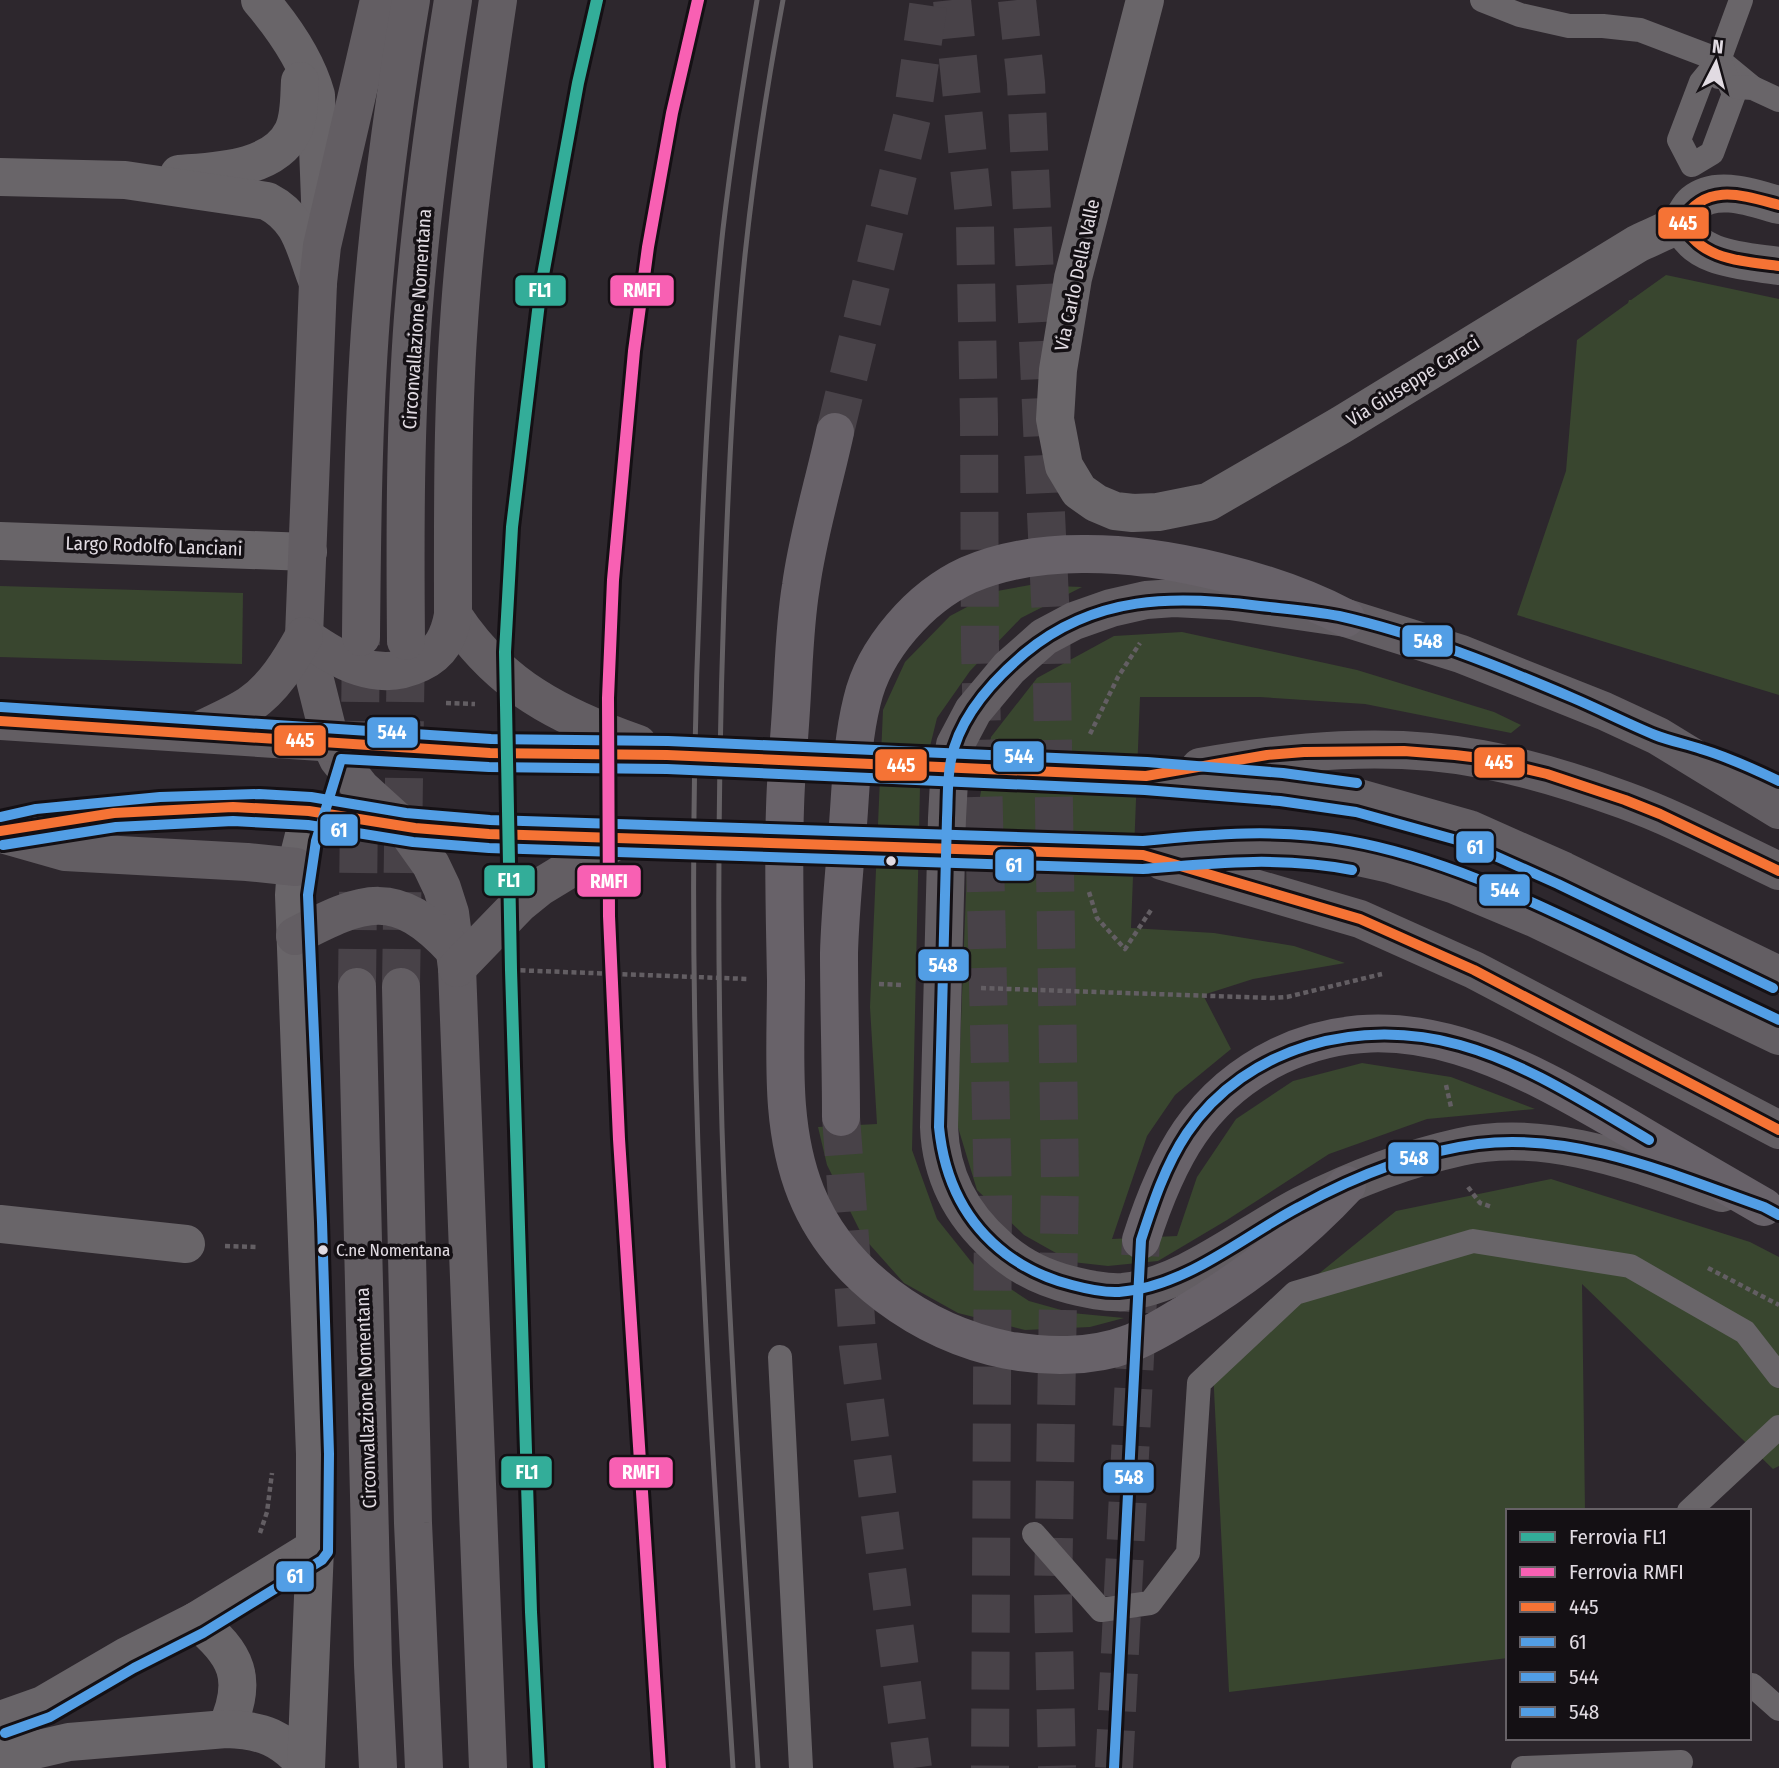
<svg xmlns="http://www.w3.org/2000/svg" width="1779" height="1768" font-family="'Fira Sans Condensed',sans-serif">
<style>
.green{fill:#39462f}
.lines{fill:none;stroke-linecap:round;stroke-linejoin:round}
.secondary-tunnel{stroke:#484248;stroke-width:38;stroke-dasharray:38 19;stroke-linecap:butt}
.highway-tunnel{stroke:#484248;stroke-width:38;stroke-dasharray:38 19;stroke-linecap:butt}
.path{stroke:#635e63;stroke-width:4.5;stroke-dasharray:5 3.5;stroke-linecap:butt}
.lane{stroke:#696569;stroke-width:24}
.street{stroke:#696569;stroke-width:38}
.secondary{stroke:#635e63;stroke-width:38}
.highway{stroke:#686269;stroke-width:38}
.rail{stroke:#656165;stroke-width:5}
.bus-1-casing{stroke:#141014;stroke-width:16}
.bus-2-casing{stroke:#141014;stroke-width:16}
.bus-3-casing{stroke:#141014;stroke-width:16}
.bus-4-casing{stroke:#141014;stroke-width:16}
.bus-1{stroke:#f57335;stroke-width:10}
.bus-2{stroke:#529ee5;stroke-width:10}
.bus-3{stroke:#529ee5;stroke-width:10}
.bus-4{stroke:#529ee5;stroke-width:10}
.rail-1-casing{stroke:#141014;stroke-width:18}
.rail-2-casing{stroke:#141014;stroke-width:18}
.rail-1{stroke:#33ad99;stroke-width:12}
.rail-2{stroke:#f860b3;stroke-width:12}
.bus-dot{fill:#e1dbe2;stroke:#141014;stroke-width:2.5}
.labels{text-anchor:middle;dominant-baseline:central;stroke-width:7;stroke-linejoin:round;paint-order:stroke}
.bus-label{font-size:17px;fill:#e1dbe2;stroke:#141014;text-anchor:start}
.street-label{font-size:19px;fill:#e1dbe2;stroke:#141014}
.line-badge{stroke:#141014;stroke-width:2.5}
.badge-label{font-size:19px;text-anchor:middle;font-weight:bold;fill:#fff}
</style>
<rect width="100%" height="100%" fill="#2d272d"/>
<g class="green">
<path d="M1666,275l113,24v396l-262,-80 49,-144 11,-131 51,-37 1,-3h2z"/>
<path d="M1030,585l52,2 -61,31 -51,53 -33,47 -17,69 -8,363 25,69 36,45 56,37 43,12 52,5 -34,9 -65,3 -67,-17 -54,-30 -41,-46 -36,-72 -9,-38 59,-3 -7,-117 13,-297 22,-48 45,-46 47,-25z"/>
<path d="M0,586l243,7 -1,71 -242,-7z"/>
<path d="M1182,632l175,38 137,42 27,13 -10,8 -146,-29 -105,-7h-120l-9,231 83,5 80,13 51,17 -92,16 -50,16 28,54 -56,46 -28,41 -35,103 65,-3 20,-59 39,-58 57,-38 69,-18 89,14 84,32 -108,10 -98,35 -102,66 -69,41 -50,5 -36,-4 -48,-27 -47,-45 -20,-66 10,-257 24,-130 46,-59 77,-42z"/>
<path d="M1551,1179l199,63 29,15v209l-6,3 -191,-185 3,227h-77v147l-279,34 -16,-322 82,-77 101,-82z"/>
</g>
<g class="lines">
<g class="secondary-tunnel">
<path d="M357,987l4,-350"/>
<path d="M401,987l5,-346"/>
</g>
<g class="highway-tunnel">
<path d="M952,0l23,226 4,195 1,225 13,551 -3,571"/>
<path d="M1017,0l9,83 25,538 9,559 -7,414 4,174"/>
<path d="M835,432l77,-315 17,-117"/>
<path d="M841,1117l17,229 55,422"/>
<path d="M1114,1768l27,-528"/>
</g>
<g class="path">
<path d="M446,703l29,1"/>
<path d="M1090,734l28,-57 22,-34"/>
<path d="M1089,892l8,26 28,31 26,-39"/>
<path d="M512,970l236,9"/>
<path d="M879,984l23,1"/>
<path d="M981,988l290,10 16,-1 95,-23"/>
<path d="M1446,1085l5,22"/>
<path d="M1468,1187l12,16 12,4"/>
<path d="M225,1246l34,1"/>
<path d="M1708,1268l71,37"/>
<path d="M260,1533l7,-21 5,-39"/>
</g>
<g class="lane">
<path d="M1482,0l38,15 49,11h34l37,4 79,30 34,28"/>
<path d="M1719,60l15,34 -22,59 -20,12 -13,-25 22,-58z"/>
<path d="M1719,77v-17l22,-60"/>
<path d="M1737,87l16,1 26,12"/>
<path d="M780,1357l21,411"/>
<path d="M1689,1511l90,-84"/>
<path d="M1034,1534l67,76 49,-7 38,-50 11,-170 96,-90 178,-52 157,25 115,66 34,44"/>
<path d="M1749,1686l3,-1 27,24"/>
<path d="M1523,1768l158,-6"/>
</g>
<g class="street">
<path d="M260,0c24,28 46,59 56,95l5,131"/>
<path d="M1145,0l-72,278 -15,92 -3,49 9,47 15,25 17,12 19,8 18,2 25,-1 50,-10 133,-77 296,-181c11,-6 35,-14 44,-23 5,-5 7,-13 13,-18 23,-19 59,-5 85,2"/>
<path d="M179,174c37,-3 95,-4 114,-43 7,-15 6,-34 7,-50"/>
<path d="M0,177l125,3 142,21c35,18 37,47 51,82"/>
<path d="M1682,221c9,39 65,40 97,45"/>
<path d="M0,541l308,11"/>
<path d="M0,1224l186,20"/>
<path d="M196,1621c41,33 53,58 30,108"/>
<path d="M0,1720l43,-15 84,-49 69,-35 119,-73"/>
<path d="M0,1758l69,-16 157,-13c36,1 57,9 80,37"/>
<path d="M306,1768l9,-220v-94l-21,-559 2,-28 14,-56"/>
</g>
<g class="secondary">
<path d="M379,0l-57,246 -4,37 -14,353 27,108 7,15 23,29 43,39 27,38 11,23 8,25 7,55 31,800"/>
<path d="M453,615c46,71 108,102 185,129"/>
<path d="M304,636c36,25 73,48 116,27 21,-10 29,-26 33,-48 0,-97 -1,-195 6,-293 7,-107 23,-215 39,-322"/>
<path d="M361,637c1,-107 2,-214 10,-320 8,-106 22,-212 40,-317"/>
<path d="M406,641c-1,-108 -1,-217 7,-324 8,-106 23,-212 40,-317"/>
<path d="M0,721l490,32 177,2 479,21 136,11 77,11 110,31 95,42 215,104"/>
<path d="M194,733c18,-9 38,-17 55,-28 25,-17 41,-44 55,-69"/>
<path d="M1200,767c92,-16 188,-26 281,-8 48,9 97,24 143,41 53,19 104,47 155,71"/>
<path d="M0,831l37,-8 124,-12 98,-3 51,3 94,16 85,7 130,5 524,16 96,-9 56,2 50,6 45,10 65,21 79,33 245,118"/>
<path d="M2,834l63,18 182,10 49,5"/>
<path d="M1162,861l198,58 114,51 305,160"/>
<path d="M295,936c69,-36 101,-49 159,14"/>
<path d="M457,968l62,-64 21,-17 79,-48"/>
<path d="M357,987l16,678 5,103"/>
<path d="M401,987l12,536 11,245"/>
<path d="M1722,1193c-82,-28 -173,-66 -262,-46 -54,12 -108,33 -158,58 -55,28 -118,81 -179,87 -18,1 -35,-3 -52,-7 -28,-7 -53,-19 -74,-39 -36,-32 -56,-70 -58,-119l8,-309 2,-37 6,-36 18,-34 36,-43 35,-31 30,-16 37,-13 35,-8 28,-2 56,3 116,17 115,36 143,57 54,25 121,74"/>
</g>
<g class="highway">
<path d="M835,432c-11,51 -27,102 -34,154 -6,36 -7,72 -9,107 -2,39 -6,77 -7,115 -2,57 0,115 1,172 0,71 -7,146 20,213 33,82 117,140 201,157 38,7 84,8 121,-6 20,-7 38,-19 57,-30 59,-35 115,-78 162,-129"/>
<path d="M841,1117c0,-54 -2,-109 -2,-164 1,-38 5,-77 8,-116 4,-45 4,-92 15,-136 12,-52 58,-104 106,-126 36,-15 75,-21 114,-21 81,-1 192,26 264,64"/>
<path d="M1141,1240c26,-81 58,-145 138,-184 124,-59 241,9 348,71 45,27 92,54 137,80"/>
</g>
<g class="rail">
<path d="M733,1768c-10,-160 -22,-320 -29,-480 -12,-234 -14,-469 -4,-703 4,-119 10,-238 23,-356 9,-77 21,-153 34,-229"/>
<path d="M758,1768c-14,-213 -29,-427 -36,-640 -5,-175 -4,-351 2,-526 4,-115 9,-231 21,-347 9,-85 22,-170 38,-255"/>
</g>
<g class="bus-1-casing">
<g id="bus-1">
<path d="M1779,205c-37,-10 -73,-23 -97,16 16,39 60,40 97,45"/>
<path d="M0,721l490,32 177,2 479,21 121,-21 37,-3 100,-1 51,4 25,3 67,16 78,26 35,14 119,57"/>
<path d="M0,831l114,-18 119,-6 76,4 106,17 74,6 654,21 217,64 114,51 305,160"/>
</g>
</g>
<g class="bus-2-casing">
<g id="bus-2">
<path d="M3,845l113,-18 117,-6 75,4 105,17 76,6 654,21c71,-6 138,-13 209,1"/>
<path d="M5,1733l45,-16 84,-49 69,-35 119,-73 6,-8 1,-98 -7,-232 -14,-327 8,-54 25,-82 148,8 178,2 478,21 135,11 76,11 108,30 94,42 215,104"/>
</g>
</g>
<g class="bus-3-casing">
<g id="bus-3">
<path d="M1,707l490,32 177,2 479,21 136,11 74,10"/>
<path d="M0,817l36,-8 124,-12 99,-3 52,3 95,16 84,7 653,21c69,-7 137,-13 206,0 89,16 172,55 253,94 59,29 118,57 177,85"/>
</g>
</g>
<g class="bus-4-casing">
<g id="bus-4">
<path d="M1779,781c-25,-12 -51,-24 -78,-32 -15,-5 -31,-8 -46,-14 -27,-11 -54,-25 -82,-37 -75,-32 -154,-64 -234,-82 -26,-5 -53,-7 -79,-10 -86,-11 -165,-11 -235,47 -32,27 -66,65 -74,107 -4,19 -3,39 -4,58l-8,309c5,51 25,95 67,127 20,15 42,25 66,31 15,4 31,8 47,7 67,-5 123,-55 180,-85 54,-30 117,-55 179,-63 99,-12 195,31 286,63l15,8"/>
<path d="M1114,1768l27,-528c12,-37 24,-74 46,-107 60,-88 174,-116 273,-88 68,19 129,60 189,95"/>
</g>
</g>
<use href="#bus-1" class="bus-1"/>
<use href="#bus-2" class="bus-2"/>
<use href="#bus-3" class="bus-3"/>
<use href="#bus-4" class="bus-4"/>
<g class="rail-1-casing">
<path id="rail-1" d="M539,1768l-8,-156 -20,-642 -6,-318 7,-125 29,-241 37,-203 19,-83"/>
</g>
<g class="rail-2-casing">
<path id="rail-2" d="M660,1768l-41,-629 -10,-223 -1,-218 5,-118 21,-229 14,-104 24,-134 26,-113"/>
</g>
<use href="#rail-1" class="rail-1"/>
<use href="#rail-2" class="rail-2"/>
</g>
<g class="bus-dot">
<circle cx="891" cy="861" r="6"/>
<circle cx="323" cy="1250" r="6"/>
</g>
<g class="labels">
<g class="bus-label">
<text x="336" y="1250">C.ne Nomentana</text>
</g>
<g class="street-label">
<text transform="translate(1077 275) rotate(-78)">Via Carlo Della Valle</text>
<text transform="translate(417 319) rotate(-86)">Circonvallazione Nomentana</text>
<text transform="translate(1413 381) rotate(-32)">Via Giuseppe Caraci</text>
<text transform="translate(154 546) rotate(2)">Largo Rodolfo Lanciani</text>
<text transform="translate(366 1398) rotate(-92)">Circonvallazione Nomentana</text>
</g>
</g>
<g class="line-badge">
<rect x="1657" y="206" width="53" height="34" rx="7" fill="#f57335"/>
<rect x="514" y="274" width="53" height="33" rx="7" fill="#33ad99"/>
<rect x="609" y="274" width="66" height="33" rx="7" fill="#f860b3"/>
<rect x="1401" y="624" width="53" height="34" rx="7" fill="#529ee5"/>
<rect x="366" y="716" width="53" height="33" rx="7" fill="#529ee5"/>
<rect x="273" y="724" width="54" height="33" rx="7" fill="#f57335"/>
<rect x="992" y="740" width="53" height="33" rx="7" fill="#529ee5"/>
<rect x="1473" y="746" width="53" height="33" rx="7" fill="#f57335"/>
<rect x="874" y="748" width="54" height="34" rx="7" fill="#f57335"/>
<rect x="319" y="813" width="40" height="34" rx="7" fill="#529ee5"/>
<rect x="1455" y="830" width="40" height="34" rx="7" fill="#529ee5"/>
<rect x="994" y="848" width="41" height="34" rx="7" fill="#529ee5"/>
<rect x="483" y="864" width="53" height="33" rx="7" fill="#33ad99"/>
<rect x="576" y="864" width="66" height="34" rx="7" fill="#f860b3"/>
<rect x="1478" y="873" width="53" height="34" rx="7" fill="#529ee5"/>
<rect x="917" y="948" width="53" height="34" rx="7" fill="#529ee5"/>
<rect x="1387" y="1141" width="53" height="34" rx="7" fill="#529ee5"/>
<rect x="500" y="1455" width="53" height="34" rx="7" fill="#33ad99"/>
<rect x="608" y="1456" width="66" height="33" rx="7" fill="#f860b3"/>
<rect x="1102" y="1461" width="53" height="33" rx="7" fill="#529ee5"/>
<rect x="275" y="1560" width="40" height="33" rx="7" fill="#529ee5"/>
</g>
<g class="badge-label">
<text x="1683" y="230">445</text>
<text x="540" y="297">FL1</text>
<text x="642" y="297">RMFI</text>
<text x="1428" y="648">548</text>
<text x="392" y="739">544</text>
<text x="300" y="747">445</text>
<text x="1019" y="763">544</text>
<text x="1499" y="769">445</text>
<text x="901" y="772">445</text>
<text x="339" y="837">61</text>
<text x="1475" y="854">61</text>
<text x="1014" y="872">61</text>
<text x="509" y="887">FL1</text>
<text x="609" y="888">RMFI</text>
<text x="1505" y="897">544</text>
<text x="943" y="972">548</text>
<text x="1414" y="1165">548</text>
<text x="527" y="1479">FL1</text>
<text x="641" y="1479">RMFI</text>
<text x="1129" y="1484">548</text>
<text x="295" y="1583">61</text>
</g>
<rect x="1506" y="1509" width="245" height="231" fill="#141014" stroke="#666166" stroke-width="2"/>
<rect x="1520" y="1532" width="35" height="10" fill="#33ad99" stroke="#666166" stroke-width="2"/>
<text x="1569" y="1544" font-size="21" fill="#e1dbe2">Ferrovia FL1</text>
<rect x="1520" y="1567" width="35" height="10" fill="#f860b3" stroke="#666166" stroke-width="2"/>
<text x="1569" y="1579" font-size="21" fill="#e1dbe2">Ferrovia RMFI</text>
<rect x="1520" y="1602" width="35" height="10" fill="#f57335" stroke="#666166" stroke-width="2"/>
<text x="1569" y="1614" font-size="21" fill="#e1dbe2">445</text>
<rect x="1520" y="1637" width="35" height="10" fill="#529ee5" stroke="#666166" stroke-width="2"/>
<text x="1569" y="1649" font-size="21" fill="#e1dbe2">61</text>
<rect x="1520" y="1672" width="35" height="10" fill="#529ee5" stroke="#666166" stroke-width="2"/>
<text x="1569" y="1684" font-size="21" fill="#e1dbe2">544</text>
<rect x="1520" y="1707" width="35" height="10" fill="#529ee5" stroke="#666166" stroke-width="2"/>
<text x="1569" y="1719" font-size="21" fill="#e1dbe2">548</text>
<g transform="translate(1716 63) rotate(6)" stroke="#141014" stroke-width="5" paint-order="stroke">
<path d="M0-5L12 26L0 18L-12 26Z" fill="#e1dbe2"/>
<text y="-10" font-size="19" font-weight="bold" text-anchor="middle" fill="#e1dbe2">N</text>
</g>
</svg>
